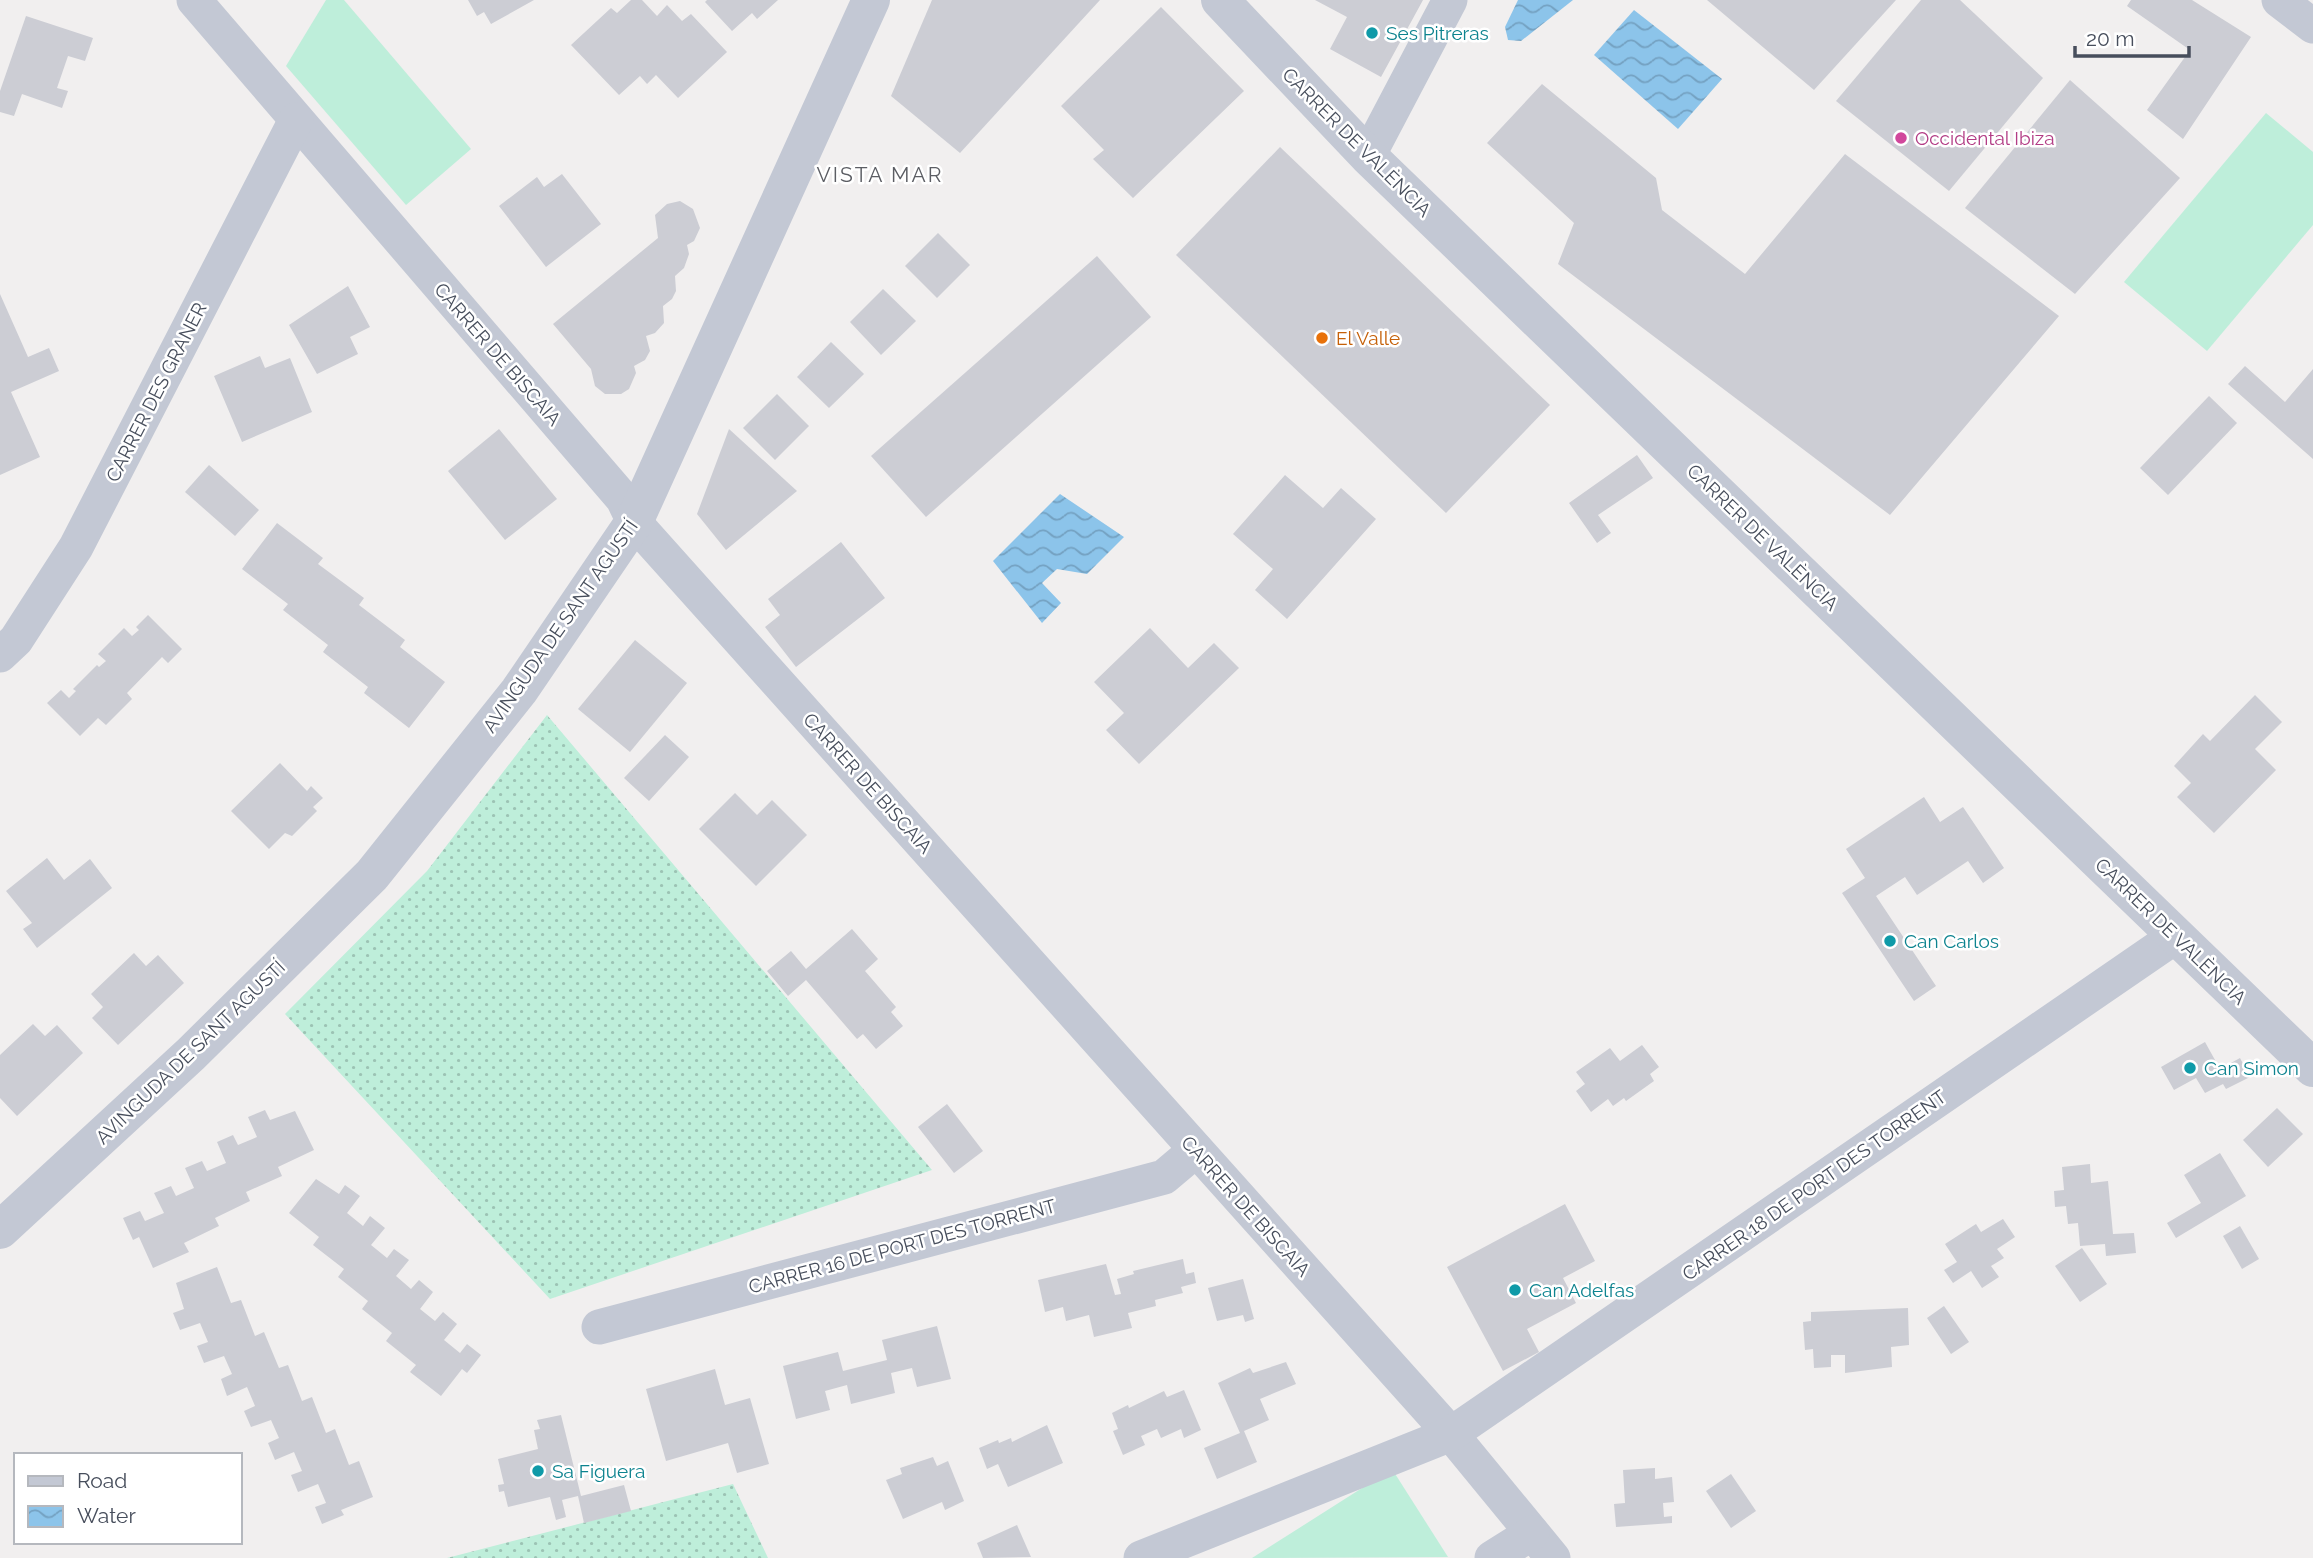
<svg xmlns="http://www.w3.org/2000/svg" width="2313" height="1558" font-family="Raleway,sans-serif">
<style>
.grass{fill:url(#grass-dots)}
.garden{fill:#beeeda}
.water{fill:url(#water-waves)}
.building{fill:#cccdd4}
.lines{fill:none;stroke-linecap:round;stroke-linejoin:round}
.minor{stroke:#c3c8d4;stroke-width:35}
.tertiary{stroke:#c3c8d4;stroke-width:38}
.culture-dot{fill:#0f9aa8;stroke:#fff;stroke-width:2.5}
.hotel-dot{fill:#d1479c;stroke:#fff;stroke-width:2.5}
.food-dot{fill:#e8710a;stroke:#fff;stroke-width:2.5}
.labels{text-anchor:middle;dominant-baseline:central;stroke-width:5;stroke-linejoin:round;paint-order:stroke}
.culture-label{font-size:19px;fill:#0d838f;stroke:#fff;text-anchor:start}
.hotel-label{font-size:19px;fill:#b23c85;stroke:#fff;text-anchor:start}
.street-label{font-size:19px;fill:#474e5c;stroke:#fff}
.food-label{font-size:19px;fill:#c56008;stroke:#fff;text-anchor:start}
.neighbourhood-label{font-size:21px;letter-spacing:2px;fill:#5c5e64;stroke:#fff}
</style>
<defs>
<pattern id="grass-dots" width="8" height="8" patternUnits="userSpaceOnUse" patternTransform="scale(1.75)"><rect width="8" height="8" fill="#beeeda"/><path d="M2 2h.1M6 6h.1" fill="none" stroke="#9cc3b4" stroke-width="1.8" stroke-linecap="round"/></pattern>
<pattern id="water-waves" width="16" height="10" patternUnits="userSpaceOnUse" patternTransform="scale(1.75)"><rect width="16" height="10" fill="#8cc4ea"/><path d="M0 5q4-4 8 0t8 0" fill="none" stroke="#74a1c1"/></pattern>
</defs>
<rect width="100%" height="100%" fill="#f1efef"/>
<g class="grass">
<path d="M547,715l385,455 -382,129 -265,-285 142,-143z"/>
<path d="M733,1484l35,74h-321z"/>
</g>
<g class="garden">
<path d="M326,0h18l127,149 -65,56 -120,-139z"/>
<path d="M2266,113l47,39v73l-106,126 -83,-69z"/>
<path d="M1392,1469l56,88 -196,1z"/>
</g>
<g class="water">
<path d="M1518,0h55l-52,41 -13,-1 -3,-13z"/>
<path d="M1634,10l88,69 -44,50 -84,-74z"/>
<path d="M1060,494l64,43 -37,37 -30,-5 -15,14 19,20 -19,20 -49,-62z"/>
</g>
<g class="building">
<path d="M468,0h66l-43,24 -7,-12 -7,4z"/>
<path d="M631,0h11l15,16 10,-11 15,16 9,-7 36,38 -49,46 -22,-23 -9,9 -7,-8 -21,19 -48,-50 40,-37 6,5z"/>
<path d="M707,0h71l-21,19 -5,-6 -20,18 -27,-29z"/>
<path d="M932,0h168l-140,153 -69,-57z"/>
<path d="M1315,0h108l-42,77 -51,-28 17,-32z"/>
<path d="M1707,0h189l-82,90z"/>
<path d="M1921,0h39l83,78 -94,113 -113,-90z"/>
<path d="M2131,0h61l59,37 -68,102 -36,-29 43,-60 -63,-44z"/>
<path d="M1161,7l83,84 -111,107 -40,-39 11,-9 -43,-44z"/>
<path d="M26,16l67,22 -8,23 -17,-5 -11,32 11,3 -6,17 -40,-14 -8,22 -14,-4v-21z"/>
<path d="M2070,80l110,98 -105,116 -110,-86z"/>
<path d="M1542,84l114,94 6,32 83,64 100,-120 214,162 -169,199 -332,-251 16,-41 -87,-80z"/>
<path d="M1280,147l270,258 -104,108 -270,-258z"/>
<path d="M562,174l39,50 -55,43 -47,-61 38,-29 7,10z"/>
<path d="M680,201l13,8 7,19 -6,13 -7,4 2,9 -5,14 -9,8 1,15 -4,8 -9,7 1,17 -9,10 -9,3 4,15 -5,9 -11,6 2,7 -7,16 -8,5h-16l-10,-8 -4,-17 -38,-45 105,-86 -3,-23 12,-11z"/>
<path d="M938,233l32,32 -33,33 -32,-32z"/>
<path d="M1097,256l54,61 -225,200 -55,-61z"/>
<path d="M348,286l22,41 -20,10 8,17 -41,20 -28,-49z"/>
<path d="M883,289l33,32 -35,34 -31,-33z"/>
<path d="M0,294l28,63 21,-9 10,23 -48,21 29,65 -40,18z"/>
<path d="M831,342l33,32 -35,34 -32,-31z"/>
<path d="M260,356l5,12 25,-10 22,54 -70,30 -28,-66z"/>
<path d="M2245,366l40,36 28,-33v90l-85,-75z"/>
<path d="M777,394l32,32 -34,34 -32,-32z"/>
<path d="M2209,396l28,27 -69,72 -28,-27z"/>
<path d="M499,429l58,70 -52,41 -57,-69z"/>
<path d="M729,429l68,62 -71,59 -29,-36z"/>
<path d="M1637,455l16,23 -55,37 13,18 -14,10 -28,-40z"/>
<path d="M209,465l50,45 -24,26 -50,-44z"/>
<path d="M1285,475l38,33 18,-20 35,31 -89,100 -32,-29 18,-21 -40,-35z"/>
<path d="M277,523l46,35 -5,6 46,34 -5,7 46,35 -5,7 45,35 -36,46 -45,-35 4,-6 -45,-35 5,-7 -45,-35 5,-6 -46,-35z"/>
<path d="M841,542l44,56 -89,69 -31,-40 15,-12 -12,-16z"/>
<path d="M148,615l34,34 -14,14 -6,-6 -35,36 5,6 -26,26 -8,-7 -18,18 -33,-33 14,-13 8,8 7,-7 -3,-2 24,-24 2,2 7,-6 -8,-7 26,-26 8,8 7,-6 -3,-3z"/>
<path d="M1150,628l38,40 26,-25 25,25 -100,96 -33,-34 18,-17 -30,-31z"/>
<path d="M635,640l52,43 -57,69 -52,-43z"/>
<path d="M2255,695l27,27 -27,27 21,21 -62,63 -37,-36 14,-14 -17,-17 29,-32 7,7z"/>
<path d="M665,735l24,22 -40,44 -25,-23z"/>
<path d="M280,763l27,28 4,-5 12,12 -10,9 4,4 -25,25 -7,-3 -16,16 -38,-38z"/>
<path d="M735,793l22,22 15,-15 35,35 -51,51 -57,-57z"/>
<path d="M1924,797l16,25 23,-15 41,61 -21,15 -15,-22 -51,34 -12,-18 -29,19 60,90 -22,15 -72,-108 23,-15 -19,-29z"/>
<path d="M47,858l17,22 26,-21 22,29 -75,60 -14,-19 9,-6 -26,-32z"/>
<path d="M852,929l26,30 -13,12 31,36 -5,5 12,14 -27,23 -13,-15 -6,5 -51,-59 -18,16 -21,-25 24,-20 15,18z"/>
<path d="M134,953l12,13 12,-11 26,28 -66,62 -26,-27 11,-11 -12,-13z"/>
<path d="M33,1024l12,12 12,-11 26,28 -66,63 -17,-18v-43z"/>
<path d="M2205,1042l15,27 20,-11 10,19 -24,12 -3,-5 -18,9 -9,-15 -22,12 -13,-23z"/>
<path d="M1642,1045l17,22 -9,7 4,7 -28,20 -2,-3 -11,8 -5,-7 -17,13 -15,-21 9,-7 -9,-12 34,-24 10,13z"/>
<path d="M947,1104l36,47 -29,22 -36,-46z"/>
<path d="M2277,1108l26,26 -35,33 -25,-27z"/>
<path d="M265,1110l5,10 25,-9 19,39 -36,17 4,9 -36,16 4,9 -35,17 4,8 -35,17 5,9 -36,16 -14,-31 -6,3 -10,-22 17,-7 5,10 19,-8 -10,-20 17,-7 5,10 18,-8 -9,-20 17,-7 5,10 19,-8 -9,-21 16,-7 5,10 19,-8 -9,-20z"/>
<path d="M2220,1153l26,43 -70,42 -9,-15 34,-20 -17,-28z"/>
<path d="M2090,1164l1,19 17,-2 5,53 21,-1 2,20 -30,3 -1,-12 -25,2 -2,-23 -10,1 -2,-18 -11,1 -1,-16 10,-1 -2,-23z"/>
<path d="M316,1179l23,15 6,-9 15,11 -13,17 16,13 7,-10 15,12 -14,17 16,13 7,-9 15,11 -13,16 15,13 8,-9 14,12 -13,17 15,12 8,-9 14,12 -13,16 16,13 7,-9 14,11 -14,18 -5,-4 -21,27 -31,-24 6,-7 -30,-24 6,-8 -30,-24 6,-8 -30,-24 6,-8 -31,-24 6,-8 -30,-24z"/>
<path d="M1565,1204l30,57 -32,17 13,25 -49,26 12,23 -36,19 -56,-104z"/>
<path d="M2003,1219l12,18 -18,12 7,9 -13,8 8,11 -17,11 -11,-17 -18,12 -9,-13 13,-8 -12,-18 31,-20 5,8z"/>
<path d="M2240,1226l19,33 -17,10 -19,-33z"/>
<path d="M2082,1248l25,36 -27,18 -25,-36z"/>
<path d="M1183,1259l3,15 8,-2 2,11 -15,4 2,6 -28,7 1,6 -28,7 4,15 -38,9 -5,-22 -23,6 -3,-14 -18,5 -7,-32 68,-16 9,31 6,-1 -4,-15 17,-5 -1,-3z"/>
<path d="M217,1267l14,36 10,-3 14,36 9,-4 15,36 9,-3 14,36 10,-4 14,36 9,-4 14,36 10,-4 14,36 -32,13 3,5 -22,9 -7,-17 11,-4 -8,-19 -20,8 -7,-17 11,-4 -8,-19 -19,8 -7,-17 11,-5 -8,-18 -20,7 -7,-16 11,-5 -8,-19 -20,9 -6,-17 11,-5 -8,-18 -20,7 -7,-17 11,-4 -8,-19 -20,7 -7,-17 11,-4 -8,-26z"/>
<path d="M1243,1279l11,40 -9,3 -2,-7 -26,6 -9,-33z"/>
<path d="M1944,1306l25,36 -18,12 -24,-36z"/>
<path d="M1908,1308l1,37 -18,2 1,20 -47,6v-18h-14v12l-17,1 -1,-19 -8,1 -2,-28 8,-1v-9z"/>
<path d="M937,1326l14,53 -34,8 -5,-19 -21,5 4,20 -44,11 -4,-19 -22,6 5,19 -34,9 -13,-53 55,-14 5,19 44,-11 -5,-20z"/>
<path d="M1286,1362l10,22 -36,15 9,21 -25,11 13,31 -40,17 -13,-31 36,-15 -22,-50 32,-15 3,5z"/>
<path d="M715,1369l10,36 25,-7 19,66 -32,9 -9,-30 -62,18 -20,-72z"/>
<path d="M1184,1390l17,40 -17,8 -3,-9 -20,9 -4,-9 -16,7 4,9 -22,10 -10,-24 5,-2 -6,-16 16,-8 1,3 35,-17 3,6z"/>
<path d="M561,1415l20,81 43,-11 7,26 -47,12 -6,-27 -16,4 4,17 -10,3 -6,-23 -42,10 -4,-16 -5,1 -1,-7 6,-1 -6,-25 40,-10 -4,-19 6,-1 -3,-9z"/>
<path d="M1047,1425l16,38 -55,24 -10,-23 -11,5 -8,-21 19,-8 1,3 12,-5 1,4z"/>
<path d="M933,1457l4,9 11,-5 16,40 -19,9 -3,-8 -39,17 -17,-39 16,-6 -2,-6z"/>
<path d="M1655,1468v11l17,-2 2,25 -11,1 1,14 8,-1v7l-56,4 -2,-23 11,-1 -2,-33z"/>
<path d="M1731,1474l25,37 -25,17 -25,-37z"/>
<path d="M1017,1525l14,32 -48,1 -6,-15z"/>
</g>
<g class="lines">
<g class="minor">
<path d="M194,0l429,499 11,23 817,912 102,124"/>
<path d="M2279,0l34,26"/>
<path d="M1368,156l82,-156"/>
<path d="M0,655l16,-15 60,-93 220,-427"/>
<path d="M599,1327l565,-150 32,-27"/>
<path d="M1141,1558l310,-124 725,-498"/>
<path d="M1492,1558l40,-25"/>
</g>
<g class="tertiary">
<path d="M1220,0l148,156 945,912"/>
<path d="M0,1230l191,-176 181,-179 147,-184 115,-169 237,-522"/>
</g>
</g>
<g class="culture-dot">
<circle cx="1372" cy="33" r="7"/>
<circle cx="1890" cy="941" r="7"/>
<circle cx="2190" cy="1068" r="7"/>
<circle cx="1515" cy="1290" r="7"/>
<circle cx="538" cy="1471" r="7"/>
</g>
<circle class="hotel-dot" cx="1901" cy="138" r="7"/>
<circle class="food-dot" cx="1322" cy="338" r="7"/>
<g class="labels">
<g class="culture-label">
<text x="1386" y="33">Ses Pitreras</text>
<text x="1904" y="941">Can Carlos</text>
<text x="2204" y="1068">Can Simon</text>
<text x="1529" y="1290">Can Adelfas</text>
<text x="552" y="1471">Sa Figuera</text>
</g>
<g class="hotel-label">
<text x="1915" y="138">Occidental Ibiza</text>
</g>
<g class="street-label">
<text transform="translate(1357 142) rotate(45)">CARRER DE VALÈNCIA</text>
<text transform="translate(498 354) rotate(49)">CARRER DE BISCAIA</text>
<text transform="translate(156 392) rotate(-63)">CARRER DES GRANER</text>
<text transform="translate(1763 537) rotate(44)">CARRER DE VALÈNCIA</text>
<text transform="translate(560 626) rotate(-55)">AVINGUDA DE SANT AGUSTÍ</text>
<text transform="translate(868 783) rotate(48)">CARRER DE BISCAIA</text>
<text transform="translate(2171 931) rotate(44)">CARRER DE VALÈNCIA</text>
<text transform="translate(190 1052) rotate(-44)">AVINGUDA DE SANT AGUSTÍ</text>
<text transform="translate(1814 1185) rotate(-35)">CARRER 18 DE PORT DES TORRENT</text>
<text transform="translate(1246 1206) rotate(48)">CARRER DE BISCAIA</text>
<text transform="translate(902 1246) rotate(-15)">CARRER 16 DE PORT DES TORRENT</text>
</g>
<g class="food-label">
<text x="1336" y="338">El Valle</text>
</g>
<g class="neighbourhood-label">
<text x="880" y="174">VISTA MAR</text>
</g>
</g>
<rect x="14" y="1453" width="228" height="91" fill="#ffffff" stroke="#b5b8be" stroke-width="2"/>
<rect x="28" y="1476" width="35" height="10" fill="#c3c8d4" stroke="#b5b8be" stroke-width="2"/>
<text x="77" y="1488" font-size="21" fill="#474e5c">Road</text>
<rect x="28" y="1506" width="35" height="21" fill="url(#water-waves)" stroke="#b5b8be" stroke-width="2"/>
<text x="77" y="1523" font-size="21" fill="#474e5c">Water</text>
<path d="M2075 46v10h114v-10" fill="none" stroke="#474e5c" stroke-width="3.5"/>
<text x="2086" y="46" font-size="21" fill="#474e5c" stroke="#ffffff" stroke-width="5" paint-order="stroke">20 m</text>
</svg>
